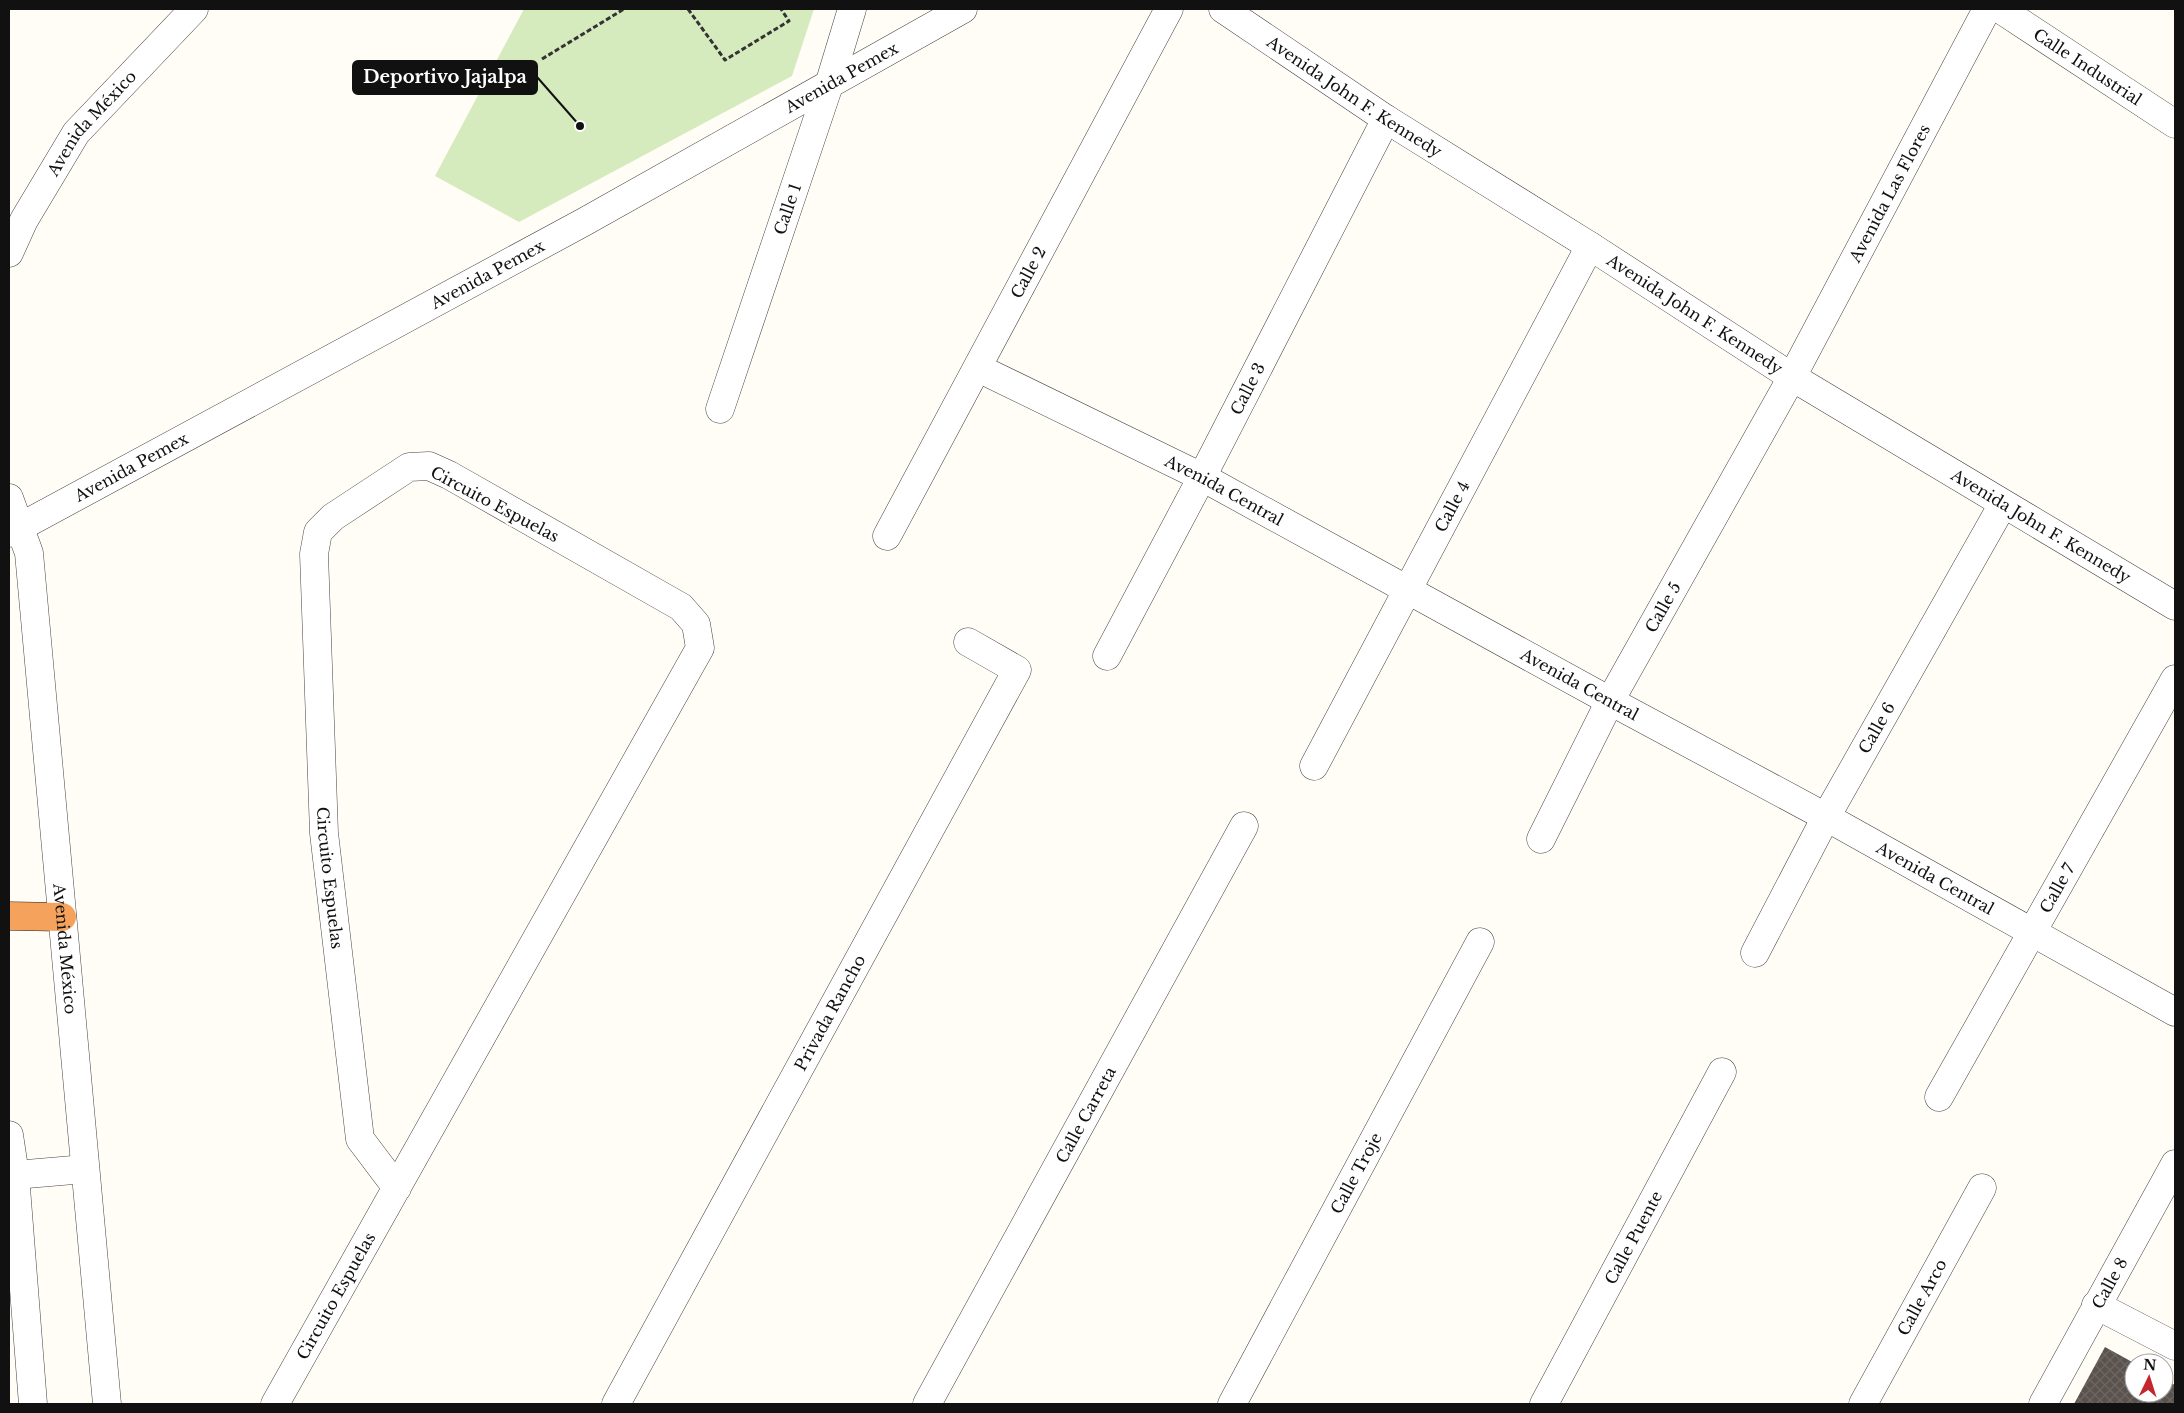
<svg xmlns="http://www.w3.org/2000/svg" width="2184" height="1413" font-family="'Libre Baskerville',serif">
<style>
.park{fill:#d5ebbd}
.building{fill:url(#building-cross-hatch)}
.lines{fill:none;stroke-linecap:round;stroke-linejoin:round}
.street-casing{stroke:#444;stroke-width:29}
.highway-casing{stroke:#222;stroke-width:29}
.path{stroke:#333;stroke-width:3;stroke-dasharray:5 2.5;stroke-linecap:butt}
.street{stroke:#fff;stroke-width:28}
.highway{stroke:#f5a25d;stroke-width:28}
.labels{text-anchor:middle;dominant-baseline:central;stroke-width:5;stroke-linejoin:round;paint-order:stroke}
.street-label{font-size:16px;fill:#111;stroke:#fff}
.leader{fill:none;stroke:#111;stroke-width:2}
.callout-dot{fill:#111;stroke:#fff;stroke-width:2}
.callout{fill:#111;stroke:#111;stroke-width:2}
.callout-label{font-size:18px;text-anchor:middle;font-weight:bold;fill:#fff}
</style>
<defs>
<pattern id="building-cross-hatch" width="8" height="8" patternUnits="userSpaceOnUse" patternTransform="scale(1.25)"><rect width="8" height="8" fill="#5a524d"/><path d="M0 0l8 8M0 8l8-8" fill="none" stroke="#6d6662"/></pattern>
</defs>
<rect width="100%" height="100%" fill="#fffdf5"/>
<path class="park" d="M524,9h290l-22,67 -273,146 -84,-46z"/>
<path class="building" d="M2105,1347l29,16v30h30v-14l11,6v19h-101z"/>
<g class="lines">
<g class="street-casing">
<g id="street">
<path id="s1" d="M1223,9l163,110 204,127 202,131 383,229"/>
<path id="s2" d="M2000,9l175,115"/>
<path id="s3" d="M9,253l15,-33 52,-87 118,-124"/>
<path id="s4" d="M978,368l224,109 408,224 216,116 349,195"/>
<path id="s5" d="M720,409l109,-324 23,-76"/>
<path id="s6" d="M9,498l20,55 78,851"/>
<path id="s7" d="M9,533l575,-311 379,-213"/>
<path id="s8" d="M887,536l282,-527"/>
<path id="s9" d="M1107,656l95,-179 184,-358"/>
<path id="s10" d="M1314,766l276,-520"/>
<path id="s11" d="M1541,839l69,-138 182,-324 195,-368"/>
<path id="s12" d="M1755,953l71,-136 177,-313"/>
<path id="s13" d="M1939,1097l236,-418"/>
<path d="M9,1135l6,40 18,229"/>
<path d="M15,1175l70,-6"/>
<path d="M2096,1305l79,41"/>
<path id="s14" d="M275,1404l425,-756 -4,-24 -15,-17 -232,-132 -20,-9 -20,1 -76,50 -15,15 -4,22 10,279 36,306 37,49"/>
<path id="s15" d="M616,1404l401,-734 -49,-28"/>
<path id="s16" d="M927,1404l317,-578"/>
<path id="s17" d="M1232,1404l248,-462"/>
<path id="s18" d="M1544,1404l178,-332"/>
<path id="s19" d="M1863,1404l119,-216"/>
<path id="s20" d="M2043,1404l132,-240"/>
</g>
</g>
<g class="highway-casing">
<path id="highway" d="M9,916l53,1"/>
</g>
<g class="path">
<path d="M688,9l37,51 64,-39 -8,-12"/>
<path d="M542,59l82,-50"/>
</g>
<use href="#street" class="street"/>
<use href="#highway" class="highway"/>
</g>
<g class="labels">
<g class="street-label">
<text stroke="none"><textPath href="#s2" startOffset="105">Calle Industrial</textPath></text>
<text stroke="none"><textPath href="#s7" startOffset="949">Avenida Pemex</textPath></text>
<text stroke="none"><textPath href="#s1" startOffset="158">Avenida John F. Kennedy</textPath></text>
<text stroke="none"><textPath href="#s3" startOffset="155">Avenida México</textPath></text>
<text stroke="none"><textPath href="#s11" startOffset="734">Avenida Las Flores</textPath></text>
<text stroke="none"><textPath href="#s5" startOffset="211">Calle 1</textPath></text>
<text stroke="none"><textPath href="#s8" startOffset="299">Calle 2</textPath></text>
<text stroke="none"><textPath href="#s7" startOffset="544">Avenida Pemex</textPath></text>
<text stroke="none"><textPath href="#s1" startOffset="562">Avenida John F. Kennedy</textPath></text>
<text stroke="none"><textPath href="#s9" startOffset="302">Calle 3</textPath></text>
<text stroke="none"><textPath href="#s7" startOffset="139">Avenida Pemex</textPath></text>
<text stroke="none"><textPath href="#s4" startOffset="275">Avenida Central</textPath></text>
<text transform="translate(495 504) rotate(28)">Circuito Espuelas</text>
<text stroke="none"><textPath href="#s10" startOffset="294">Calle 4</textPath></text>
<text stroke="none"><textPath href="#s1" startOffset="968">Avenida John F. Kennedy</textPath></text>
<text stroke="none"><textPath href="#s11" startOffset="262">Calle 5</textPath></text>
<text stroke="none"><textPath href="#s4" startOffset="680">Avenida Central</textPath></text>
<text stroke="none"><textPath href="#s12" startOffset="256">Calle 6</textPath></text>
<text stroke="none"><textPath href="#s4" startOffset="1085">Avenida Central</textPath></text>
<text stroke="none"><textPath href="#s14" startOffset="1682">Circuito Espuelas</textPath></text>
<text stroke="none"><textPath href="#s13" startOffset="240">Calle 7</textPath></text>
<text stroke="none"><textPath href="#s6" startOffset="456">Avenida México</textPath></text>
<text stroke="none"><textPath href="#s15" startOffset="446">Privada Rancho</textPath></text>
<text stroke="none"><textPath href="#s16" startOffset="330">Calle Carreta</textPath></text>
<text stroke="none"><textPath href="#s17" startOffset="262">Calle Troje</textPath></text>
<text stroke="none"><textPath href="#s18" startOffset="189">Calle Puente</textPath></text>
<text stroke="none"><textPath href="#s20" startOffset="138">Calle 8</textPath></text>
<text stroke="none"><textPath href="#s14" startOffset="124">Circuito Espuelas</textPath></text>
<text stroke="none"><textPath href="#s19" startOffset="122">Calle Arco</textPath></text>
</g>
</g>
<path class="leader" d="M580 126L537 77"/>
<circle class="callout-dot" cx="580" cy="126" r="5"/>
<rect class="callout" x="353" y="61" width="184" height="33" rx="5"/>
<g class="callout-label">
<text x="445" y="83">Deportivo Jajalpa</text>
</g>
<rect width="2184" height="1413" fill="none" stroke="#111111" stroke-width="20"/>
<g transform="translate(2149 1378) rotate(4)"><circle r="24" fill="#ffffff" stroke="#a0a0a0"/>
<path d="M0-4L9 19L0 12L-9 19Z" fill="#c4262e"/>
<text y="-8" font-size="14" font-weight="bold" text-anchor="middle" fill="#111111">N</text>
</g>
</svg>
